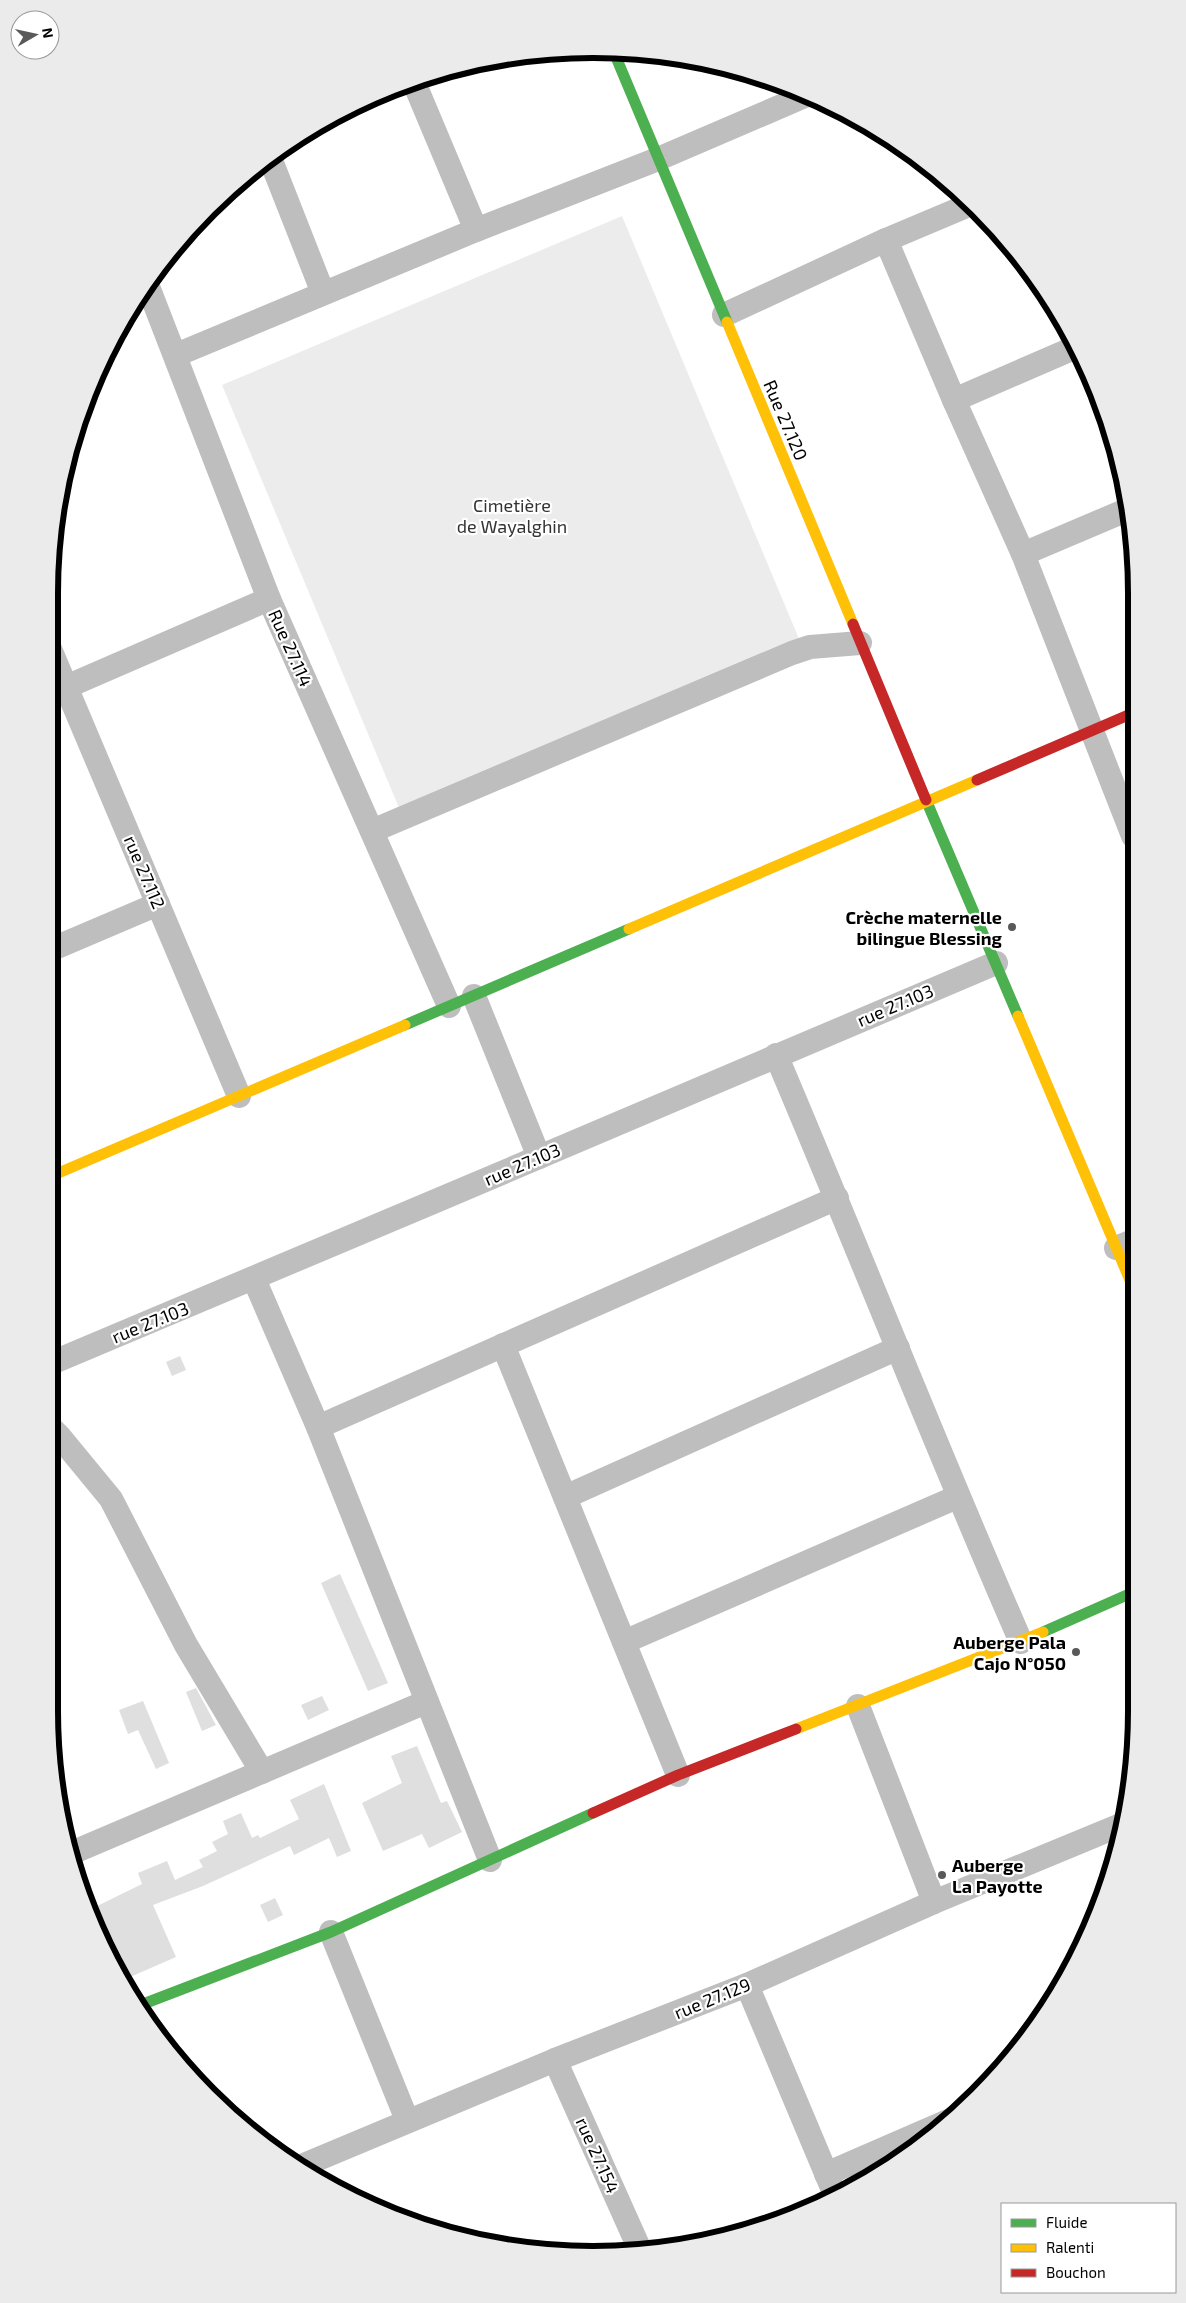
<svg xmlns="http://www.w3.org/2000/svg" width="1186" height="2303" font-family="'Exo 2',sans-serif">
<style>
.green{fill:#ececec}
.building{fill:#dfdfdf}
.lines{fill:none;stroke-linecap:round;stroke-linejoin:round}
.street{stroke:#bebebe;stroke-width:24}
.fast{stroke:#4caf50;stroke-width:11}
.slow{stroke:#ffc107;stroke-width:11}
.jam{stroke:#c62828;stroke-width:11}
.poi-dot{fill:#595959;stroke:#fff;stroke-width:2}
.labels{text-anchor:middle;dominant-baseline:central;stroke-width:4.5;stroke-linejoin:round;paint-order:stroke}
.street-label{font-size:18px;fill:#000;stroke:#fff}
.park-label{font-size:18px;fill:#333;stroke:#fff}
.poi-label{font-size:18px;font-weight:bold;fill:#000;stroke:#fff;text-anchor:end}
.rim{fill:none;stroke:#000;stroke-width:6}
</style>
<rect width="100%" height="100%" fill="#fff"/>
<path class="green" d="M622,216l180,430 -400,169 -180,-430z"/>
<g class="building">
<path d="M180,1356l6,14 -14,6 -6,-14z"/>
<path d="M340,1574l48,109 -20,8 -47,-108z"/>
<path d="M196,1688l20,37 -14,6 -16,-39z"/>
<path d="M322,1696l7,14 -21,10 -7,-15z"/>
<path d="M143,1701l26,62 -13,6 -18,-39 -10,4 -9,-24z"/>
<path d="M417,1746l24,57 6,-2 15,31 -33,16 -7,-14 -39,17 -21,-48 40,-20 -11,-27z"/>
<path d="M324,1784l27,67 -14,6 -8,-19 -35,17 -4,-9 -87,40 -50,19 23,52 -55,24 -32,-71 53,-26 -4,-11 29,-12 8,19 28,-13 -4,-7 18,-9 -5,-9 16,-8 -5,-13 18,-8 11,25 6,-3 2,3 39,-19 -9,-19z"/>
<path d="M275,1898l8,17 -15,7 -8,-17z"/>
</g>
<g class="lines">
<g class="street">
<path d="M413,80l63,150"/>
<path d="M270,158l53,135"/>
<path d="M886,240l68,160 69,154 110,282"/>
<path d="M147,284l122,315 180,407"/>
<path d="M724,315l162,-75 83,-35"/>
<path d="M176,355l300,-125 182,-71 149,-64"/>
<path d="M954,400l120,-52"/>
<path d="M1023,554l106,-45"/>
<path d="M50,649l189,447"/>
<path d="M66,687l203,-88"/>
<path d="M372,831l420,-178 18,-6 50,-4"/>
<path d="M50,950l108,-46"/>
<path d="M474,996l65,161"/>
<path d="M776,1055c83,195 160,393 245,587"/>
<path d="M1116,1248l19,-8"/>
<path d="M254,1279l64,148 172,433"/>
<path d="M503,1345l175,430"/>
<path d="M49,1364c317,-131 630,-269 947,-401"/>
<path d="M49,1426l11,11 51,62 75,146 76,127"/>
<path d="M318,1427l519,-229"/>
<path d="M565,1497l333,-149"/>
<path d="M624,1642l333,-145"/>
<path d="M858,1706l76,196"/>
<path d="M69,1854l357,-152"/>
<path d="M331,1932l76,188"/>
<path d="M747,1985l89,212"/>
<path d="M555,2060l85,190"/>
<path d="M299,2167l256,-107 192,-75 187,-83 189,-78"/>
<path d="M826,2174l122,-53"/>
</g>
<g class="fast">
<path d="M613,50l114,272"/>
<path d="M926,800l92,216"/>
<path d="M405,1025l224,-96"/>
<path d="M1043,1632l93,-41"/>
<path d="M138,2006l193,-74 262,-119"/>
</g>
<g class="slow">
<path d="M727,322l126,302"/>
<path d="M629,929l348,-149"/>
<path d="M1018,1016l117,276"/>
<path d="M49,1177l356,-152"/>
<path d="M796,1729l247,-97"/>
</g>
<g class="jam">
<path d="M853,624l73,176"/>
<path d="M977,780l156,-67"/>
<path d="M593,1813l85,-38 118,-46"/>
</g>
</g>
<g class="poi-dot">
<circle cx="1012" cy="927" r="5"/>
<circle cx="1076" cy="1652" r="5"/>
<circle cx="942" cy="1875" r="5"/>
</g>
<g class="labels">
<g class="street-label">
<text transform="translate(786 420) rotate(67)">Rue 27.120</text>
<text transform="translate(291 648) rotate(66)">Rue 27.114</text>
<text transform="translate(145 872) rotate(67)">rue 27.112</text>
<text transform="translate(895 1005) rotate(-23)">rue 27.103</text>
<text transform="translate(522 1164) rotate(-23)">rue 27.103</text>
<text transform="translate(150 1322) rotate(-22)">rue 27.103</text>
<text transform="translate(712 1998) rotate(-22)">rue 27.129</text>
<text transform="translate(598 2155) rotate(66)">rue 27.154</text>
</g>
<g class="park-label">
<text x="512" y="505">Cimetière<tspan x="512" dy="21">de Wayalghin</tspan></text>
</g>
<g class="poi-label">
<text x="1002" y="917">Crèche maternelle<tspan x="1002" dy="21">bilingue Blessing</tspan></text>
<text x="1066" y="1642">Auberge Pala<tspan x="1066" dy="21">Cajo N°050</tspan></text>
<text x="952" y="1865" text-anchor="start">Auberge<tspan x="952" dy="21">La Payotte</tspan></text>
</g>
</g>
<path d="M0 0H1186V2303H0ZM593 58H593A535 535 0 0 1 1128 593V1711A535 535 0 0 1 593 2246H593A535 535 0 0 1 58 1711V593A535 535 0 0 1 593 58Z" fill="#ebebeb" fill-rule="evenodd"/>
<path class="rim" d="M593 58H593A535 535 0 0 1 1128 593V1711A535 535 0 0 1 593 2246H593A535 535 0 0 1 58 1711V593A535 535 0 0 1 593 58Z"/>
<rect x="1001" y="2203" width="175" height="90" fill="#ffffff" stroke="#999999"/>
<rect x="1011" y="2219" width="25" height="8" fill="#4caf50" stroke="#999999"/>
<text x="1046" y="2228" font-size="15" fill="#000000">Fluide</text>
<rect x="1011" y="2244" width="25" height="8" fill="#ffc107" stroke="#999999"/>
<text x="1046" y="2253" font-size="15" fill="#000000">Ralenti</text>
<rect x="1011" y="2269" width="25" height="8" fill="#c62828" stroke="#999999"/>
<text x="1046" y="2278" font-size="15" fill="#000000">Bouchon</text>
<g transform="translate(35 35) rotate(81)"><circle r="24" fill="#ffffff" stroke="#999999"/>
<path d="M0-4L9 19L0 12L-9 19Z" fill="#595959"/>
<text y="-8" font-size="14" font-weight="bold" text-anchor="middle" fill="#000000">N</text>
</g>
</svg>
